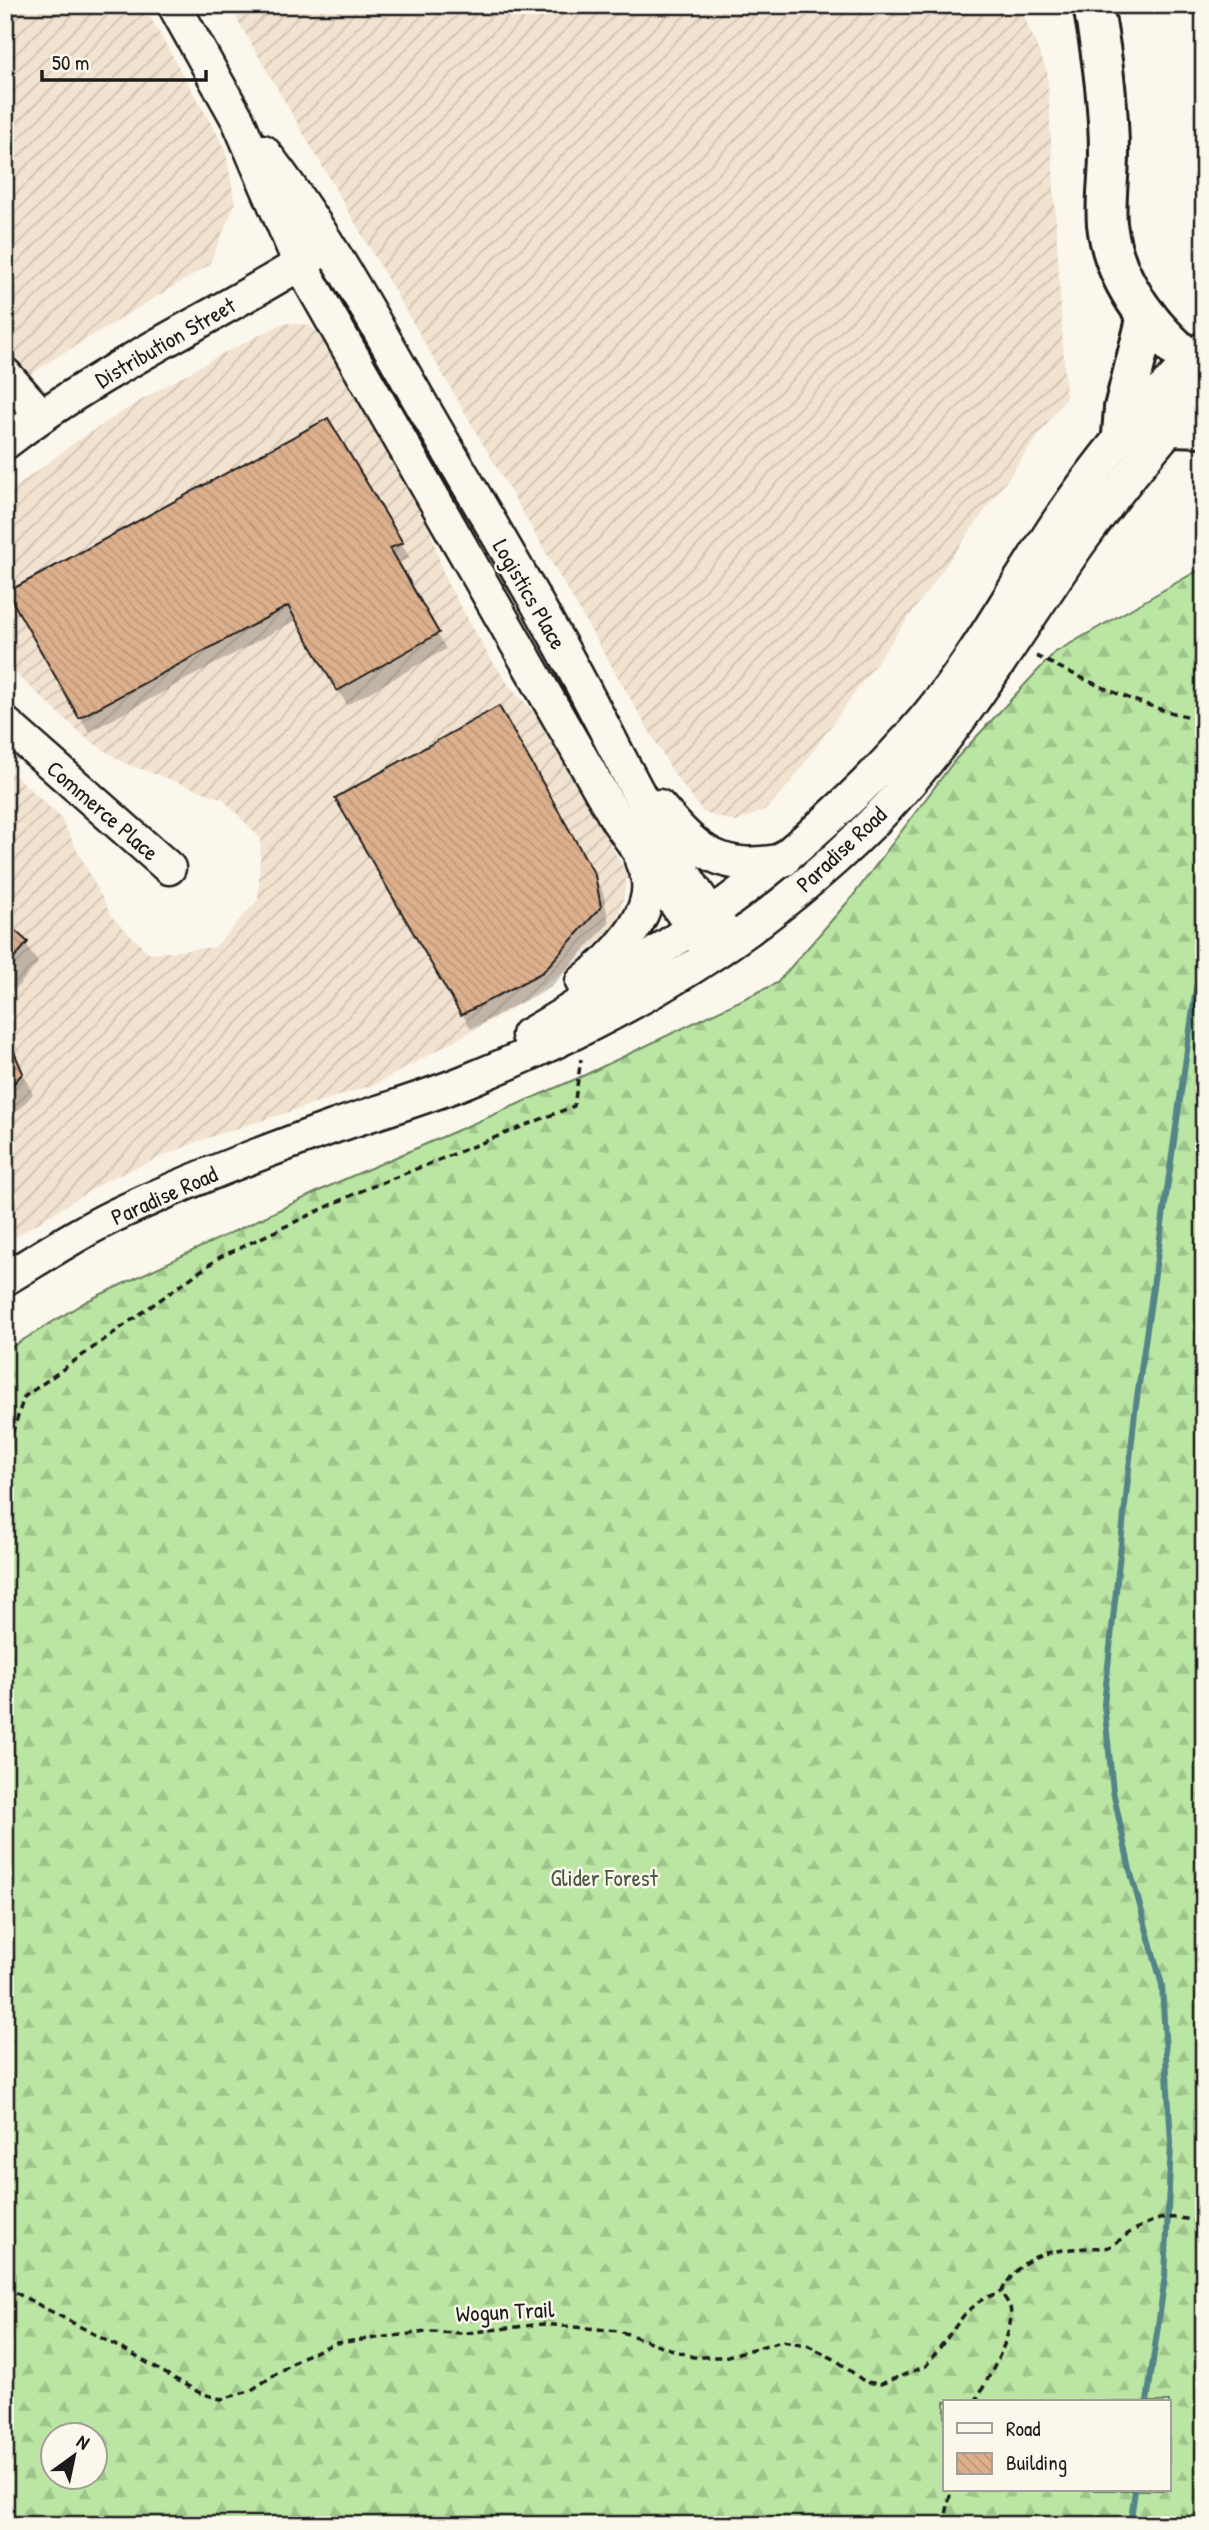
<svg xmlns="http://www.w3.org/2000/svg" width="1209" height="2530" font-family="'Patrick Hand',sans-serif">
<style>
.industrial{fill:url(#industrial-furrows)}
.forest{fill:url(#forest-firs);stroke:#6b805f;stroke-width:2;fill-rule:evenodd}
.shadow{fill:#0003}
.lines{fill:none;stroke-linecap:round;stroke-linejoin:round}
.stream{stroke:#538487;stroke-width:6}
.building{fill:url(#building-back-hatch);stroke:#1c1c1c;stroke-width:2}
.minor-casing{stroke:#1c1c1c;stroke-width:37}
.highway-casing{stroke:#1c1c1c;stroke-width:44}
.path{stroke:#1c1c1c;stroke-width:3.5;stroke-dasharray:7 5;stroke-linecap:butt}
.minor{stroke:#fbf7ec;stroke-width:32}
.highway{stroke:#fbf7ec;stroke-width:38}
.labels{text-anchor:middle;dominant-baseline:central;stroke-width:5;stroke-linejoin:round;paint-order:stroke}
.street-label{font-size:23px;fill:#1c1c1c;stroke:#fbf7ec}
.park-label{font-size:23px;fill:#4b5844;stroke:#fbf7ec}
</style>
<defs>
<pattern id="industrial-furrows" width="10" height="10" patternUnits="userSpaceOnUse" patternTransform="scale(1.75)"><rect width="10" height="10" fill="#f2e2d0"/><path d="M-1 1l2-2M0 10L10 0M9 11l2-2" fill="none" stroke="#cfc1b2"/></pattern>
<pattern id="forest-firs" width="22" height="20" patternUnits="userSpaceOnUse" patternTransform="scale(1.75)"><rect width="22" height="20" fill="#bae5a2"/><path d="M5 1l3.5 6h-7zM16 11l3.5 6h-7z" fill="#9fc48b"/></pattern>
<pattern id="building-back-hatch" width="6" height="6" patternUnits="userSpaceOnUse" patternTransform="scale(1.75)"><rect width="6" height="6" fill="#ddb08d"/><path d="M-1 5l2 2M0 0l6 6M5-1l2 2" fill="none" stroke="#bd9779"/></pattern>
</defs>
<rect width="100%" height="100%" fill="#fbf7ec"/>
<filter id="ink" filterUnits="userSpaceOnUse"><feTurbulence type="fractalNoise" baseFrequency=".0143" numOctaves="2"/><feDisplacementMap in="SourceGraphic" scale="14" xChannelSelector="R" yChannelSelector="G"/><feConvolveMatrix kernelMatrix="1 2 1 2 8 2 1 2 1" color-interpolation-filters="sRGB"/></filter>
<g filter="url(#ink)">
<g class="industrial">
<path d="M5,5h138l82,143 10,56 -26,61 -157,95 -47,33z"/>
<path d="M229,5h790l28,66 19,326 -275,385 -26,28 -29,12 -32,-9 -30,-39z"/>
<path d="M284,323l25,2 20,20 101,185 16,51 44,77 21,30 27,29 89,157 -4,27 -8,24 -41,39 -68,48 -130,72 -175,56 -94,40 -102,63v-477l55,51 52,100 38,37 65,-7 43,-47 3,-61 -38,-40 -101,-37 -36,-24 -81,-74v-169l72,-54 61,-39 80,-46z"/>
</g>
<path class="forest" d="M1204,567v1958h-1199v-1174l82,-50 249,-118 249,-108 192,-92 75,-86 103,-137 99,-107zM945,2402h224v88h-224zM52,2436h42v42h-42z"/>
<g class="shadow">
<path d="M327,421l83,137 -13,5 49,86 -99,56 -49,-86 -209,113 -79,-139z"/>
<path d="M498,708l105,184 6,31 -58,64 -80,42 -134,-230z"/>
<path d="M5,924l21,20 12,19 -33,38z"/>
<path d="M5,1051l11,10 17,33 -28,31z"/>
</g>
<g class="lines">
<g class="stream">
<path d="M1147,2402l18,-125 6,-134 -9,-158 -32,-115 -17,-79 -9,-87 31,-292 61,-424 8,-25"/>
<path d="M1130,2525l5,-35"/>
</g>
</g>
<g class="building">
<path d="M328,418l75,125 -13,5 49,85 -102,58 -49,-85 -209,112 -72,-126z"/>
<path d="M499,706l96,169 6,32 -58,65 -82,43 -126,-217z"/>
<path d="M5,922l23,20 -23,27z"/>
<path d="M5,1031l18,42 -18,20z"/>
</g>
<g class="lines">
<g class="minor-casing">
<g id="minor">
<path d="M174,5l64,115 62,144 317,556 87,124"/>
<path d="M263,151c62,79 110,169 160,256 51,89 105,177 153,267 47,87 88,179 148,257"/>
<path d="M5,374l36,41"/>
<path d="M5,443c97,-75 209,-125 313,-190"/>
<path d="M5,723l164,145"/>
<path d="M659,806c40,47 61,66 125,54"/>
<path d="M582,982c28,-21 71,-63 66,-102 -1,-6 -5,-14 -7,-20"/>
<path d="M528,1035c43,-24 84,-52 125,-80 109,-74 210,-156 291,-260 36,-46 64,-98 96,-146 46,-73 101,-141 164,-201"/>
<path d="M5,1279c40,-24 79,-50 121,-69 67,-31 137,-58 207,-83 44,-15 89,-28 131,-45 101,-41 197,-89 285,-153 55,-41 109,-87 154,-139 67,-76 118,-163 175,-245 40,-56 79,-104 126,-156"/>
</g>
</g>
<g class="highway-casing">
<g id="highway">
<path d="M1093,5c9,49 16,99 16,149 0,23 -4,46 -2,70 7,61 49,111 97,148"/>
<path d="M1170,426l34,1"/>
<path d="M1122,435l2,-27 23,-92"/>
</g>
</g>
<g class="path">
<path d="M1036,656c50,24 113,56 168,63"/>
<path d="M5,1456l19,-59 196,-140 141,-66 213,-85 7,-47"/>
<path d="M5,2287l123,65 72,41 21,6 29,-8 50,-33 36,-15 90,-11 40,1 76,-9 77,7 74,26h31l58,-16 25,4 29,15 29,22 16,2 45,-18 38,-51 18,-16 19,-7"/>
<path d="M1001,2292c23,-39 43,-41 86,-44 7,-1 15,1 22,-1 8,-4 15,-11 22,-15 30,-18 40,-16 73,-10"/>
<path d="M975,2402c12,-22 41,-69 35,-95 -2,-5 -7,-11 -9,-15"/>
<path d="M944,2525l7,-35"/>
</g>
<use href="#minor" class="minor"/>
<use href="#highway" class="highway"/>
</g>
</g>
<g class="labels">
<g class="street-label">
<text transform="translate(165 342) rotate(-30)">Distribution Street</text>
<text transform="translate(530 594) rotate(60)">Logistics Place</text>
<text transform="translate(103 810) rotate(41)">Commerce Place</text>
<text transform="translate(841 849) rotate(-43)">Paradise Road</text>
<text transform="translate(164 1195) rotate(-24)">Paradise Road</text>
<text transform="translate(505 2311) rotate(-3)">Wogun Trail</text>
</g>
<g class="park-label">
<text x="604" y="1877">Glider Forest</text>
</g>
</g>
<rect width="1209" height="2530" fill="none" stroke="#fbf7ec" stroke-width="28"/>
<rect x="14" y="14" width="1181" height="2502" fill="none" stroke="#1c1c1c" stroke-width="2.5" filter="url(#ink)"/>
<rect x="943" y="2400" width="228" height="91" fill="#fbf7ec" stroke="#a29f99" stroke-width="2"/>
<rect x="957" y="2423" width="35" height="10" fill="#fbf7ec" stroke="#a29f99" stroke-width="2"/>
<text x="1006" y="2436" font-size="21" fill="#1c1c1c">Road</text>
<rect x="957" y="2453" width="35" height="21" fill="url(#building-back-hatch)" stroke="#a29f99" stroke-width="2"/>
<text x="1006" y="2470" font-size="21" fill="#1c1c1c">Building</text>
<g transform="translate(74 2456) rotate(33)"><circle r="33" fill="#fbf7ec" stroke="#a29f99" stroke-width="2"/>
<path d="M0-5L12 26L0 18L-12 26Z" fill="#1c1c1c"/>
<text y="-10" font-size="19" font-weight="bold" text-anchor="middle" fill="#1c1c1c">N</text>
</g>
<path d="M42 70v10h164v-10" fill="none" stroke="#1c1c1c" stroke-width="3.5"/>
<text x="52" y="70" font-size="21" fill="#1c1c1c" stroke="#fbf7ec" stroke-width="5" paint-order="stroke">50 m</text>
</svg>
